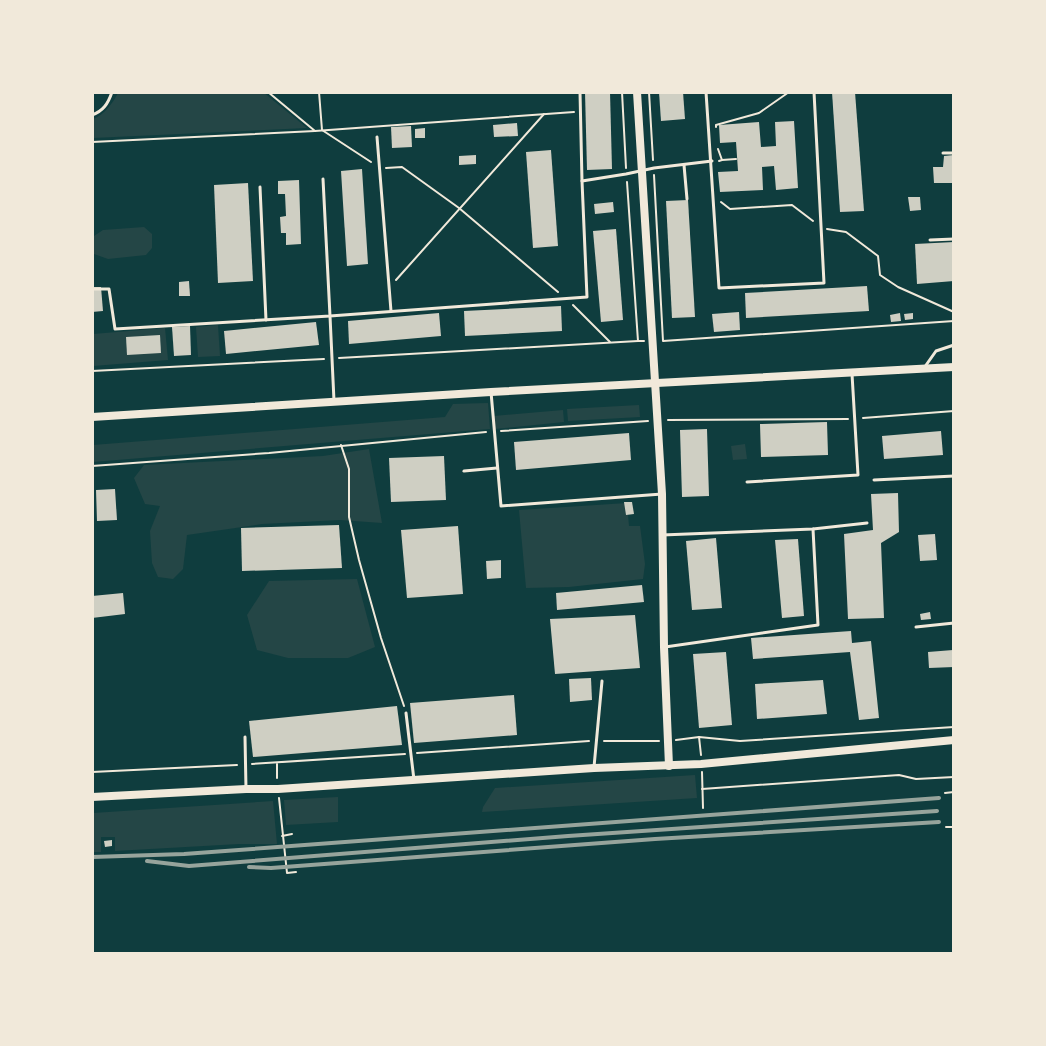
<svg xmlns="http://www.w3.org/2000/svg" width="1046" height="1046" font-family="Rubik,sans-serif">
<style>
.green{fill:#244646}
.building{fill:#cfcfc3}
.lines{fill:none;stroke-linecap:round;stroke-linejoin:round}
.path{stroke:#f1e9da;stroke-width:2}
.service{stroke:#f1e9da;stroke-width:3}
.tertiary{stroke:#f1e9da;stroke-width:8}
.rail{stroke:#97a49c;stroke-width:4}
</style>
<rect width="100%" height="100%" fill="#0f3d3e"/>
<g class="green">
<path d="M263,92l44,36 -214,10v-19c11,-4 20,-16 25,-26z"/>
<path d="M144,227l8,7v14l-6,7 -38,4 -14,-5 -2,-13 2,-5 9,-6z"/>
<path d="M218,325l2,31 -22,1 -2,-30z"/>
<path d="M165,328l3,32 -75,6v-32z"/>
<path d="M488,403l2,26 -397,33v-17l352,-28 8,-13z"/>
<path d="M639,405l1,12 -72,4 -1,-12z"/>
<path d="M563,410l1,12 -69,7 -1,-13z"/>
<path d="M745,444l2,15 -14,1 -2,-14z"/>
<path d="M369,449l13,74 -42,-3 -78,4 -75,11 -4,34 -10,10 -15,-2 -6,-14 -2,-32 10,-25 -15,-2 -11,-26 10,-13 179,-9z"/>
<path d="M627,503l2,23h11l5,38 -2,15 -74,8 -43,1 -7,-78z"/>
<path d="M357,579l18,68 -27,11h-60l-31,-8 -10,-35 22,-34z"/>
<path d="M695,775l2,23 -215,14 1,-5 12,-19z"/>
<path d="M338,797v25l-52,3 -2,-25z"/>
<path d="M273,801l4,43h-38l-124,7v-14h-14v15h-8v-39z"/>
</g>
<g class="building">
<path d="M585,92h25l2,77 -25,1z"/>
<path d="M659,92h24l2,27 -24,2z"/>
<path d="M832,92h23l9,119 -24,1z"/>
<path d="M794,121l4,67 -22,2 -2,-24 -12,1 1,23 -43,2 -2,-20 20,-1 -2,-29 -16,1 -1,-18 40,-3 2,25 15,-1 -1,-24z"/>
<path d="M517,123l1,13 -24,1 -1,-12z"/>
<path d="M411,126l1,21 -20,1 -1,-21z"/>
<path d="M425,128v10h-10v-9z"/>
<path d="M551,150l7,96 -25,2 -7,-96z"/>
<path d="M476,155v9l-17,1v-9z"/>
<path d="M954,155v28h-20l-1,-16h10l1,-11z"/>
<path d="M362,169l6,95 -21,2 -6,-95z"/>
<path d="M299,180l2,64 -15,1v-12h-5l-1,-16 6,-1 -1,-22h-7v-13z"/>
<path d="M248,183l5,98 -35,2 -4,-98z"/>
<path d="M908,197h12l1,13 -11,1z"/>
<path d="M688,200l7,117 -23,1 -6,-117z"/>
<path d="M613,202l1,10 -19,2 -1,-10z"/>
<path d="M616,229l7,91 -22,2 -8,-91z"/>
<path d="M954,242v39l-37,3 -2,-40z"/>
<path d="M189,281l1,15h-11v-14z"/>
<path d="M867,286l2,25 -123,7 -1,-25z"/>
<path d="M92,287h9l2,24 -11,1z"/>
<path d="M561,306l1,25 -97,5 -1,-25z"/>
<path d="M739,312l1,18 -26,2 -2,-18z"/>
<path d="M439,313l2,23 -92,8 -1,-23z"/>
<path d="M900,313l1,8 -10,1 -1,-7z"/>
<path d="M913,313v6l-8,1 -1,-6z"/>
<path d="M316,322l3,23 -93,9 -2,-23z"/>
<path d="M190,326l1,29 -17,1 -2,-29z"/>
<path d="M160,335l1,18 -34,2 -1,-18z"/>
<path d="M827,422l1,33 -67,2 -1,-33z"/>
<path d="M707,429l2,67 -27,1 -2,-67z"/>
<path d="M941,431l2,24 -59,4 -2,-23z"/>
<path d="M629,433l2,27 -115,10 -2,-28z"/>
<path d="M444,456l2,44 -55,2 -2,-44z"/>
<path d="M115,489l2,31 -20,1 -1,-31z"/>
<path d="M898,493l1,39 -18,11 3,75 -36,1 -4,-85 29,-4 -2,-36z"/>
<path d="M624,502h8l2,12 -8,1z"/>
<path d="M339,525l3,43 -100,3 -1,-43z"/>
<path d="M458,526l5,68 -56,4 -6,-68z"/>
<path d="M935,534l2,26 -17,1 -2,-26z"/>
<path d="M716,538l6,70 -30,2 -6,-69z"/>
<path d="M798,539l6,77 -22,2 -7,-78z"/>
<path d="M501,560v18l-14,1 -1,-18z"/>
<path d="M642,585l2,17 -87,8 -1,-17z"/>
<path d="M123,593l2,21 -33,4v-22z"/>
<path d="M930,612l1,7 -10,1 -1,-6z"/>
<path d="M635,615l5,53 -85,6 -5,-55z"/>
<path d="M851,631l1,12 19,-2 8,77 -20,2 -9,-68 -97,7 -2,-21z"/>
<path d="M953,650l1,17 -25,1 -1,-16z"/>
<path d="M726,652l6,73 -33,3 -6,-74z"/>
<path d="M591,678l1,22 -22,2 -1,-23z"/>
<path d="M823,680l4,34 -70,5 -2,-35z"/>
<path d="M514,695l3,40 -103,8 -4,-40z"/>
<path d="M397,706l5,39 -149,12 -4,-36z"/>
<path d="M112,840v6l-7,1 -1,-6z"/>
</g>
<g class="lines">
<g class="path">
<path d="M268,92l47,39 259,-19"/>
<path d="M319,92l3,38 49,32"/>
<path d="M622,92l4,76"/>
<path d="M649,92l4,68"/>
<path d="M716,127v-2l43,-12 30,-21"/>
<path d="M92,142l223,-11"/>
<path d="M718,149l4,11 -3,1"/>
<path d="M722,160l14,-1"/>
<path d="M386,168l16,-1 57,41 99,84"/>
<path d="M654,175l9,166 291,-20"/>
<path d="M627,182l11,159h6"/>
<path d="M721,202l9,7 62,-4 21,16"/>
<path d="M827,229l19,3 32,24 2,19 18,12 56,25"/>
<path d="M396,280l148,-166"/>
<path d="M573,305l37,37"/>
<path d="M339,358l299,-17"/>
<path d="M92,371l232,-12"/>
<path d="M863,418l91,-7"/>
<path d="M668,420l180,-1"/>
<path d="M501,431l147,-10"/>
<path d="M341,445l8,24v48l10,43 22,78 23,68"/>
<path d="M92,466l177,-13 217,-21"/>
<path d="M699,737l2,18"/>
<path d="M676,740l23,-3 41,4 214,-14"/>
<path d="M604,741h55"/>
<path d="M417,753l172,-12"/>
<path d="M252,764l153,-10"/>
<path d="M277,764v14"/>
<path d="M92,772l145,-7"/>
<path d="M702,772l1,36"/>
<path d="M702,789l197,-14 17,4 38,-2"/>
<path d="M945,793l9,-1"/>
<path d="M279,798l8,75 9,-1"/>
<path d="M946,827h8"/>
<path d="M282,836l10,-2"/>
</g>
<g class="service">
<path d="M706,92l13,196 105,-5 -10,-191"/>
<path d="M92,115c11,-4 16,-11 20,-23"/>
<path d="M377,137l14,174"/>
<path d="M943,153h11"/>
<path d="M684,165l3,34"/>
<path d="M582,181l44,-7 28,-6 58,-7"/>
<path d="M260,187l6,133"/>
<path d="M930,240l24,-1"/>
<path d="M92,289h17l6,40 215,-13 -7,-137"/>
<path d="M924,368l12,-17 18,-6"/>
<path d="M491,392l10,114 161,-12"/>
<path d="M334,401l-4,-85 257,-19 -5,-116 -2,-89"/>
<path d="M464,471l33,-3"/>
<path d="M874,480l80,-4"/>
<path d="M747,482l111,-7 -6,-101"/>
<path d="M662,535l151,-6 54,-6"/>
<path d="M916,627l38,-4"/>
<path d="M665,647l153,-22 -5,-96"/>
<path d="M406,713l8,67"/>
<path d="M245,737l1,52"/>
<path d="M594,767l8,-86"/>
</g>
<g class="tertiary">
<path d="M637,92l25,402 2,153 5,119"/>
<path d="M92,417l399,-25 463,-25"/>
<path d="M92,797l154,-8h32l316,-21 107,-4 253,-24"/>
</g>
<g class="rail">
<path d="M92,857l92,-3 755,-56"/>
<path d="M147,861l42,5 379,-30 369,-25"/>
<path d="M249,867l22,1 384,-29 284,-17"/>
</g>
</g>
<rect width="1046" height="1046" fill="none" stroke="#f1e9da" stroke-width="188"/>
</svg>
